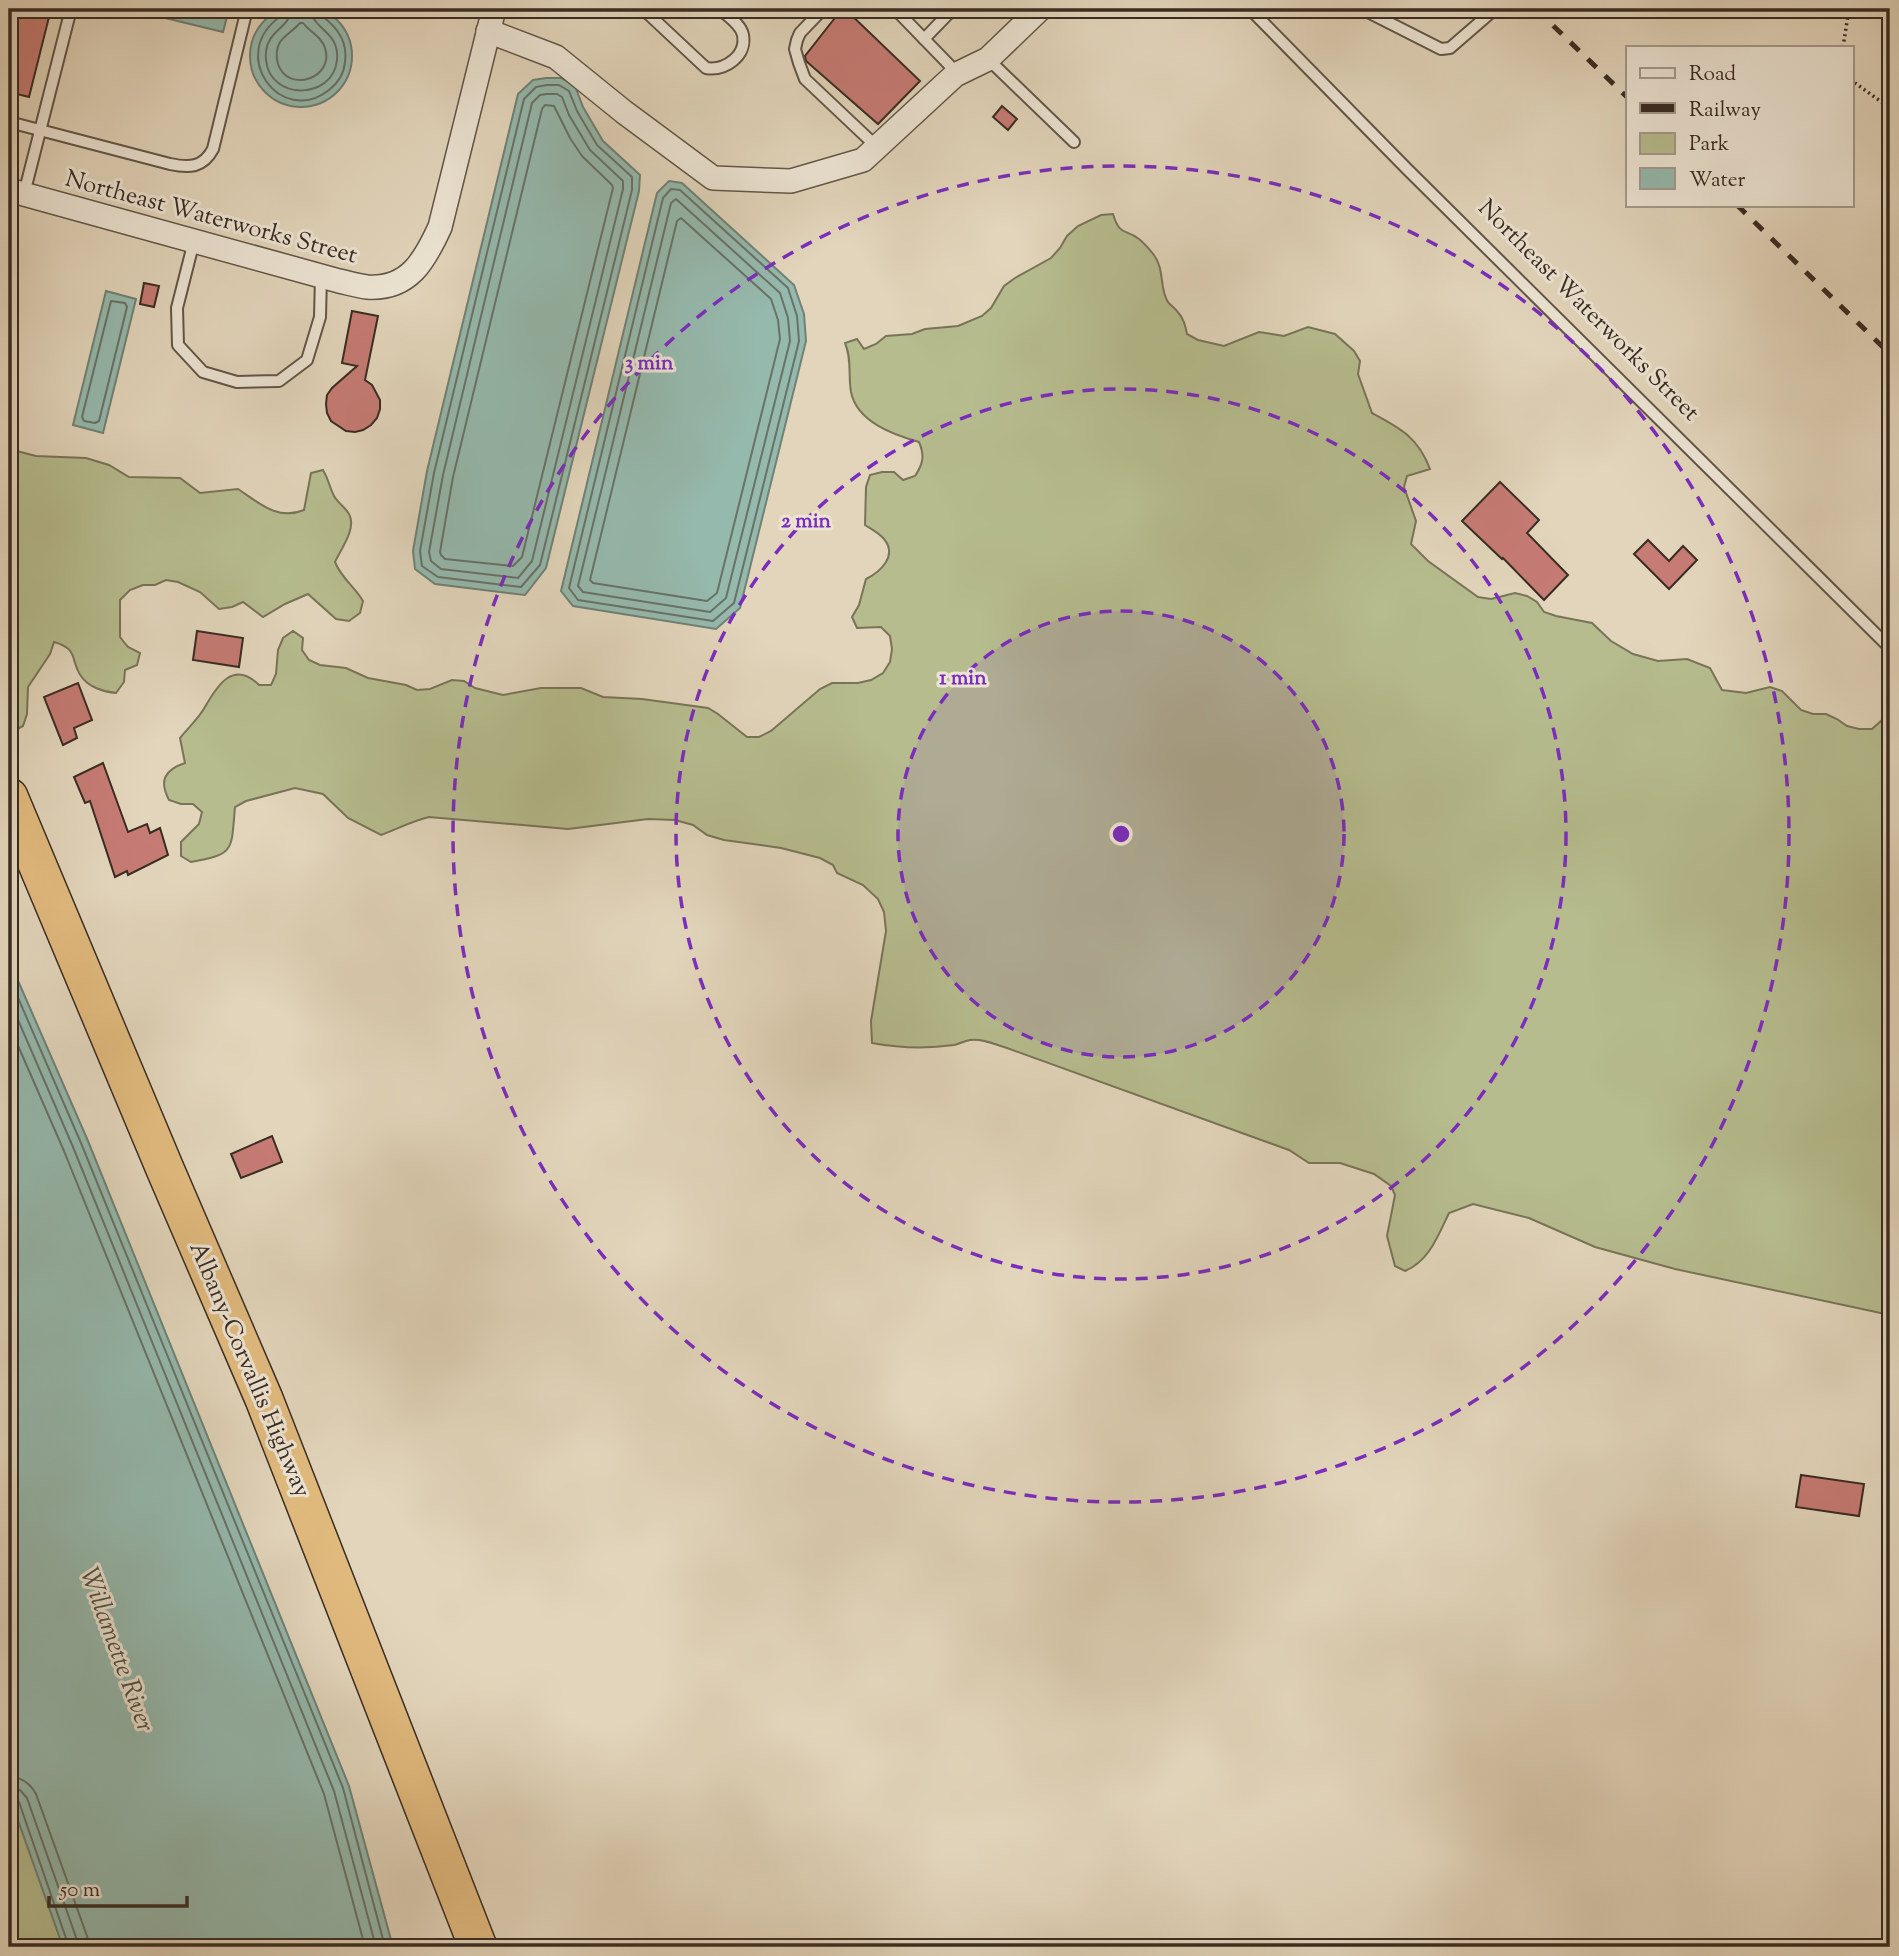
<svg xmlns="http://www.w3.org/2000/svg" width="1899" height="1956" font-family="'Sorts Mill Goudy',serif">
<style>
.green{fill:#b6bc8e;stroke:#787458;stroke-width:2}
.water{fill:#95b9ad;stroke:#708176;stroke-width:2}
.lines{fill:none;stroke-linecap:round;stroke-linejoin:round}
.shore{stroke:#677268;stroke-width:2}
.building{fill:#c67b74;stroke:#392c23;stroke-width:2}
.service-casing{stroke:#635649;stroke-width:14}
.minor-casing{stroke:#635649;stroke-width:26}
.trunk-casing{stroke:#392c23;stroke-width:40}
.path{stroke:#392c23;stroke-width:3.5;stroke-dasharray:2 3.5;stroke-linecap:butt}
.service{stroke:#ece4d3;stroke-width:10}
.minor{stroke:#ece4d3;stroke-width:23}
.trunk{stroke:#e1ba7e;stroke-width:37}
.rail{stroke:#392c23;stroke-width:5;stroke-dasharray:12 12;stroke-linecap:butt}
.ring{fill:none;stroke:#7b2cbf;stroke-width:3.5;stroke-dasharray:12 9}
.labels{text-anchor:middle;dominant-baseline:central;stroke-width:6;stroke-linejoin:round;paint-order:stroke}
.street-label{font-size:24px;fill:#392c23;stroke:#ece4d3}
.water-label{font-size:26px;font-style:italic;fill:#504f46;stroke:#ece4d3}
.centre{fill:#7b2cbf;stroke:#ece4d3;stroke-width:3.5}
.ring-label{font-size:21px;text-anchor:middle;font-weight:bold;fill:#7b2cbf;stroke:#ece4d3;stroke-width:6;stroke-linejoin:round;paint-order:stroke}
</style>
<rect width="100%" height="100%" fill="#e2d5bb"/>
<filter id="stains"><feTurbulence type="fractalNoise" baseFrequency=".00286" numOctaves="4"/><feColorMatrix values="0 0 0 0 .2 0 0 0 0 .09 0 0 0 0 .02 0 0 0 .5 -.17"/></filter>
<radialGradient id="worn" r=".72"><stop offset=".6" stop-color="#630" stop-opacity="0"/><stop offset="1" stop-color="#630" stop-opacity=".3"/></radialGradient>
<g class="green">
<path d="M1113,214c7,23 12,14 26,25 5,4 11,11 15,16 11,15 5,33 14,47 1,2 7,6 8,8 7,7 9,14 11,24l11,6 26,6 35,-14 25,4 24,-9 27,7 19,17 6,10 -2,13 14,39c28,15 46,24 58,56l-23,7 -3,11 12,34 -5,23 17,17 50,36 13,2 24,-6 12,3 10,6 7,10 12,4 36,7 19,18 22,13 25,7 29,-2 23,9 12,22 24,3 24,-6 12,4 19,19 12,4h13l11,5 10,7 12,3h13l10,-9 3,-25 5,-16v636l-215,-46 -80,-22 -66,-29 -56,-14 -24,9c-11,23 -20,48 -44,58l-10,-5 -8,-30 8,-41 -4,-9 -17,-12 -34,-11h-31l-20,-13 -282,-102c-11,-3 -25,-10 -37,-8 -6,1 -11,4 -16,5 -28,4 -55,3 -82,-2l-1,-22 15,-90 -2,-19 -6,-13 -15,-14 -26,-12 -4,-8 -13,-7 -39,-10 -57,-8 -17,-5 -14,-10 -18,-5 -27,-1 -80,10 -139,-12c-17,4 -32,12 -48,18l-33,-17 -25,-24 -28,-6 -49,13 -11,6c-4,43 1,47 -44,55l-10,-6v-14l18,-18 3,-12 -9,-8h-12l-12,-4c-10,-19 -5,-30 16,-37l-5,-25c8,-10 19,-20 25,-31 13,-23 29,-47 54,-22h12l5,-11 2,-24 5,-12 10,-7 10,7 -1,12 7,10 11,5 26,3 22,10 38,7 11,5 13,-1 22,-9 12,1 11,7 28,7 38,-7h40l22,9 39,2 66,9 10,6 29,23h12l12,-6 49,-42 12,-6h26l13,-3 12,-7 7,-11 2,-13 -2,-13 -9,-9 -24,1 -5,-11 7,-12 7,-26c14,-7 32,-23 18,-40 -5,-6 -13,-10 -19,-14l1,-38 4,-12 12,-3h12l9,8 12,-4c8,-12 10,-20 4,-34 -25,-7 -62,-20 -68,-50 -3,-17 1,-33 -6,-49l12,-4 7,10 12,-5 10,-8 26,-2 13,-5 33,-3 24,-10 9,-8 13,-22 11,-8 36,-20 9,-10 7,-12 11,-10 23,-11z"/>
<path d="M9,449l27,7 50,2 23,7 20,12 51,1 20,15 38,-4c21,14 40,32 66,21l7,-37 12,-3c6,10 6,16 11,26 4,7 11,11 15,18 8,14 -8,35 -14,48 7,17 19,24 28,39l-3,12 -11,8 -13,-2 -28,-25 -23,10 -22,13 -20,-15 -11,5 -13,2 -19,-17 -22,-10 -12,-2 -11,5h-12l-13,5 -10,10v37l8,10 12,6 -3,12 -12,5 -1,12 -8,11c-12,-1 -28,-6 -35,-17 -11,-16 -2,-27 -27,-34l-4,12 -22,33 -1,27 -4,12 -11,6 -3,-7z"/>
<path d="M9,1788l56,159h-56z"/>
</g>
<g class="water">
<circle cx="301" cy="56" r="51"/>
<path d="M163,9h66l-6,23 -62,-15z"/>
<path d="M546,78h15l14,8 8,21 20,34 37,34 -1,16 -93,377 -21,27 -90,-11 -20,-15 -2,-18 14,-80 91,-377 15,-14z"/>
<path d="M669,181l13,2 112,102 10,29 2,27 -66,267 -24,21 -143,-23 -12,-15 96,-398z"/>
<path d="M106,291l30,8 -33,134 -30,-8z"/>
<path d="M9,960l79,181 261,645 44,161h-330l-54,-152z"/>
</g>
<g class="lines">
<g class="shore">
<path d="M283,9l-2,7c-55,38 0,112 48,74 9,-7 15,-17 16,-28 3,-20 -8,-35 -23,-46l-2,-7"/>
<path d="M291,9c-1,21 -28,21 -25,51 4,41 67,40 71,0 3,-29 -25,-30 -26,-51"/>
<path d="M300,23h3c7,9 19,14 22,25 10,30 -37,46 -47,16 -2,-7 -2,-15 2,-22 5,-7 14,-12 20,-19z"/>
<path d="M547,85h12l10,6 8,20 20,34 35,32v13l-92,375 -19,22 -83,-10 -16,-11 -2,-15 14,-78 90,-374 12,-12z"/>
<path d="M547,94h10l5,3 7,18 21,35 33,31v8l-91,372 -14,17 -77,-9 -10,-8 -2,-9 14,-77 89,-372 8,-8z"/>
<path d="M545,105l9,1 16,32 12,18 30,29 1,3 -91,369 -9,9 -68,-7 -4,-4 -1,-3 13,-75 89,-368z"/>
<path d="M671,189l9,1 108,98 9,28 2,25 -65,262 -21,18 -135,-21 -9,-12 94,-390z"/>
<path d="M676,199l104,94 8,25 2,23 -64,257 -16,14 -127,-20 -5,-6 93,-383z"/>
<path d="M681,218l90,81 7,21 2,19 -63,254 -10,8 -114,-18 -3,-3 87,-359z"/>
<path d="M111,301l14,2 2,4 -28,114 -4,2 -11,-2 -2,-4z"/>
<path d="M9,977l72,166 262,645 42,159"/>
<path d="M9,999l64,148 261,644 42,156"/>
<path d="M9,1025l55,126 260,643 41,153"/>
<path d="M9,1777c13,0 21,6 27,17l51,142 2,11"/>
<path d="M9,1788l11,2 7,8 50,142 1,7"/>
<path d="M9,1796l6,1 4,5 50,145"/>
</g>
</g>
<g class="building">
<path d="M9,9h42l-22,88 -20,-5z"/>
<path d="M842,9h3l75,72 -42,43 -72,-63 -1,-5z"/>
<path d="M1002,106l15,13 -9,11 -15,-13z"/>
<path d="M144,283l15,3 -5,21 -14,-3z"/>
<path d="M352,311l26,5 -13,64 7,5 8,15v9l-3,9 -6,7 -8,5 -8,2 -9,-1 -15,-10 -4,-8 -1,-9 1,-9 5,-7 25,-22 -15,-3z"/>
<path d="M1500,482l39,38 -12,13 41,42 -24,25 -41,-42 -1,1 -40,-38z"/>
<path d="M1648,540l21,21 14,-15 14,14 -28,29 -35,-35z"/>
<path d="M197,631l46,7 -4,29 -46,-7z"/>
<path d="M78,683l14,37 -18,8 3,10 -14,7 -19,-48z"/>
<path d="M103,763l25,69 19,-8 3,9 10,-5 8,27 -40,20 -1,-4 -12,6 -25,-76 -5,2 -11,-26z"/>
<path d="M272,1136l10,26 -41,16 -10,-24z"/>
<path d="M1801,1475l63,9 -5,32 -63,-9z"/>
</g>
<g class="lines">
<g class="service-casing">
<g id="service">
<path d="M643,9l63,59c19,3 41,-12 37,-33 -2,-11 -16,-19 -23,-26"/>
<path d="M823,9l-23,24 -3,7 -2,9 4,14 6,16 72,68"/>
<path d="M895,9l63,65"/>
<path d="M1250,9l157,160 483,479"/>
<path d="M1362,9l79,40 9,-1 45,-39"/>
<path d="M924,39l29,-30"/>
<path d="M988,59l86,83"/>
<path d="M9,122l161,42c19,4 33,4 43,-15l34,-140"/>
<path d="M24,194l47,-185"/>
<path d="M194,241l-17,67 1,37 25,27 34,10 42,-1 28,-21 13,-43 1,-41"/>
</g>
</g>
<g class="minor-casing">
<g id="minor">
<path d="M488,31l68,26 68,55 89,66 78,3 72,-21 92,-85 33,-16 52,-50"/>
<path d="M9,190l330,91c9,2 19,5 28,6 42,3 58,-27 73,-60l54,-218"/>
</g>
</g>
<g class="trunk-casing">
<path id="trunk" d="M9,797l156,372 99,230 214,548"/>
</g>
<g class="path">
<path d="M1843,47l6,-38"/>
<path d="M1852,78l3,5 35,25"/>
</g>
<use href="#service" class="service"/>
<use href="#minor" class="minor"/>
<use href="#trunk" class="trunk"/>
<g class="rail">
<path d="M1536,9l92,89"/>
<path d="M1737,205l153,149"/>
</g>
</g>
<circle cx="1121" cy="834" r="223" fill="#7b2cbf" fill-opacity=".12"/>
<g class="ring">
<circle cx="1121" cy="834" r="223"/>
<circle cx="1121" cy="834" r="445"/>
<circle cx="1121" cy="834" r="668"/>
</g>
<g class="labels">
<g class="street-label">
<text transform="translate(211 218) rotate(15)">Northeast Waterworks Street</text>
<text transform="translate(1588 311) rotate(45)">Northeast Waterworks Street</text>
<text transform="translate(249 1370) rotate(67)">Albany-Corvallis Highway</text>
</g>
<g class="water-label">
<text transform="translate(116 1650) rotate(70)">Willamette River</text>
</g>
</g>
<circle cx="1121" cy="834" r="10" class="centre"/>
<g class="ring-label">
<text x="649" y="369">3 min</text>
<text x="806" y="527">2 min</text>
<text x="963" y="684">1 min</text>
</g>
<rect width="1899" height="1956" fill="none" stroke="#e2d5bb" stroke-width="35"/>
<rect x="10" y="10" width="1878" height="1935" fill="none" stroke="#392c23" stroke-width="3.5"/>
<rect x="18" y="18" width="1864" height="1921" fill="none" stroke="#392c23" stroke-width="2"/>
<rect x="1626" y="46" width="228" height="161" fill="#ece4d3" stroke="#a49a8d" stroke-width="2"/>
<rect x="1640" y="68" width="35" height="10" fill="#ece4d3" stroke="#a49a8d" stroke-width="2"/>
<text x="1689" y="80" font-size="21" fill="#392c23">Road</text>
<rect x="1640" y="103" width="35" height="10" fill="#392c23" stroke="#a49a8d" stroke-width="2"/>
<text x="1689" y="116" font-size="21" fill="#392c23">Railway</text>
<rect x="1640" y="133" width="35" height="21" fill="#b6bc8e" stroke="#a49a8d" stroke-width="2"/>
<text x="1689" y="150" font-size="21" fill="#392c23">Park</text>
<rect x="1640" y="168" width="35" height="21" fill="#95b9ad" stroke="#a49a8d" stroke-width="2"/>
<text x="1689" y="186" font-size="21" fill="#392c23">Water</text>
<path d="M49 1896v10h138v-10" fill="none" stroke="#392c23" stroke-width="3.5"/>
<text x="60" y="1896" font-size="21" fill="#392c23" stroke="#ece4d3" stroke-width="5" paint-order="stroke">50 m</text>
<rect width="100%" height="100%" filter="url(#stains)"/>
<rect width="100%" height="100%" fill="url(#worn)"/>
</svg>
